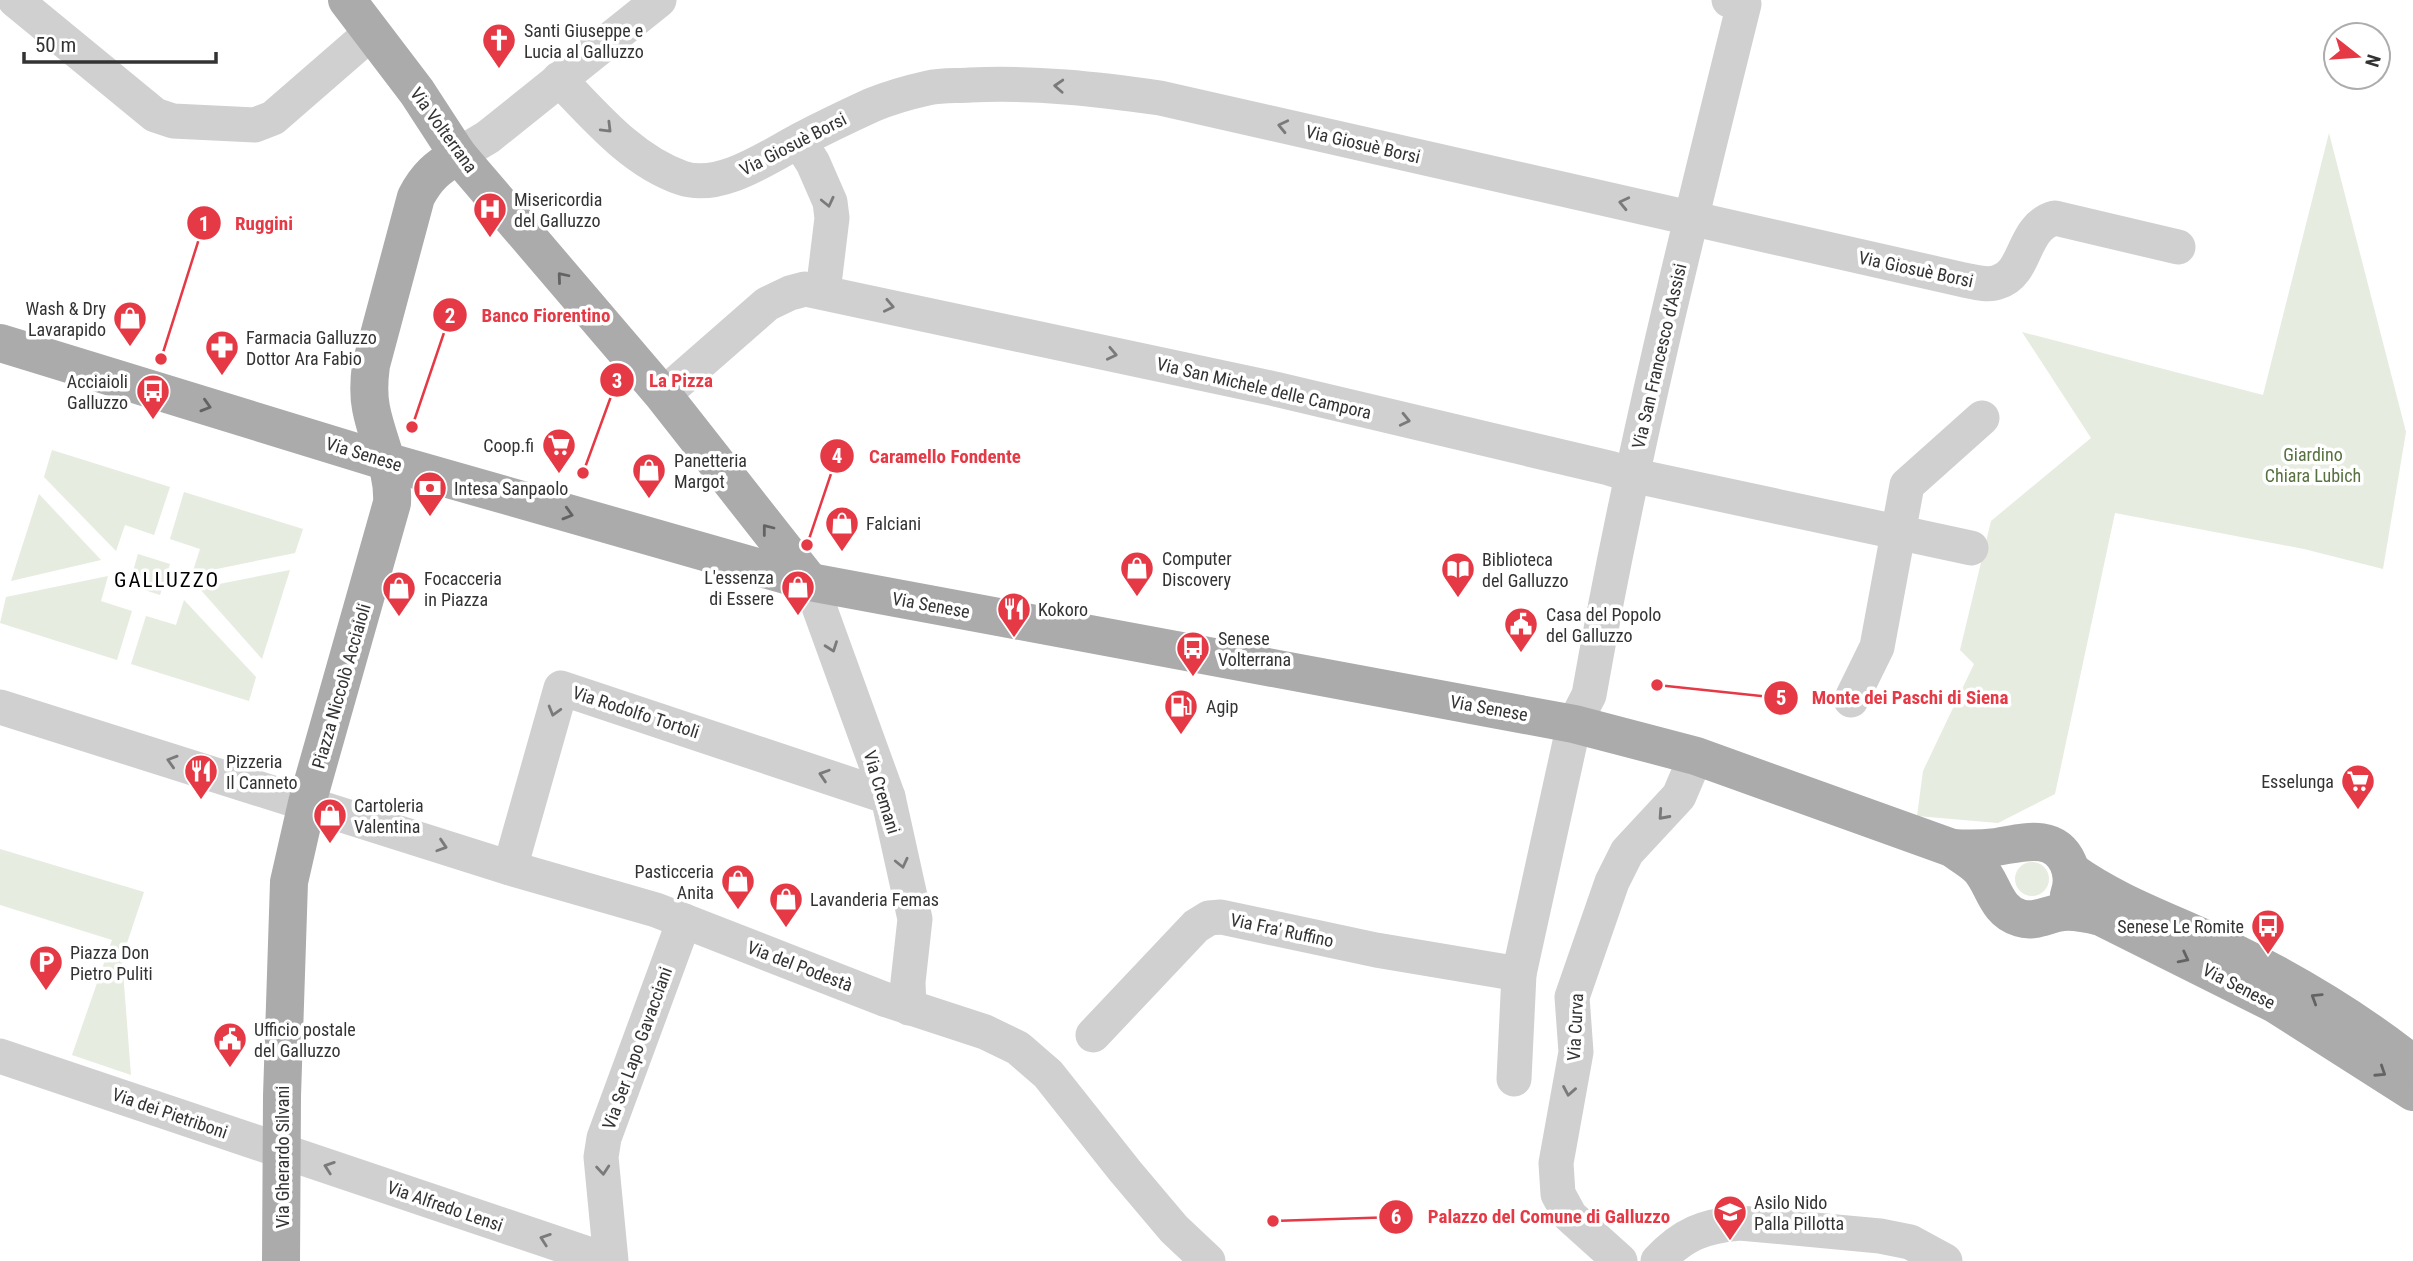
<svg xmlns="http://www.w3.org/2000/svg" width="2413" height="1261" font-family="'Roboto Condensed',sans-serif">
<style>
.green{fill:#e6ecdf}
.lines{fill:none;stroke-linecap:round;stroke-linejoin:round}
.minor{stroke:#d0d0d0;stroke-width:35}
.major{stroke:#ababab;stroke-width:38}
.oneway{stroke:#7a7a7a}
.oneway2{stroke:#636363}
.labels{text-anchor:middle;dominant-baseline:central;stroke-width:7;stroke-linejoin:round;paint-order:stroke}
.poi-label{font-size:18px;fill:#333;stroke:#fff;text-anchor:start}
.street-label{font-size:18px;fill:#333;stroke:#fff}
.park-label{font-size:18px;fill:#56703f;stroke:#fff}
.quarter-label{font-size:21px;letter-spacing:2px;fill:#000;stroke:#fff}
.leader{fill:none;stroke:#e63946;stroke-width:2.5}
.callout-dot{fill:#e63946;stroke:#fff;stroke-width:2.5}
.mark-label{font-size:21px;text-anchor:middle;font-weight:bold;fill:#fff}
.callout-label{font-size:19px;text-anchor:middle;font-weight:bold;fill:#e63946;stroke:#fff;stroke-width:7;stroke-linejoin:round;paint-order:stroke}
</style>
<rect width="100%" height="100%" fill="#fff"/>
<g class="green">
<path d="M2329,133l77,299 -23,137 -79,-20 -189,-36 -60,281 -57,29 -81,-7 6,-45 51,-107 -14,-14 31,-129 100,-83 -69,-106 241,63z"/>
<path d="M52,450l118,37 -16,48 -29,-10 -9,26 -72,-74z"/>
<path d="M184,492l119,37 -8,24 -103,21 8,-25 -30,-10z"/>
<path d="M39,494l62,66 -90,21z"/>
<path d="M138,554l32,10 -10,31 -31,-10z"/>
<path d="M290,570l-28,89 -63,-71z"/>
<path d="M108,576l-7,25 31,10 -15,49 -117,-37 6,-26z"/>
<path d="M184,600l72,77 -7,24 -118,-37 15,-48 30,9z"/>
<path d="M0,849l144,43 -22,66 9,117 -59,-20 40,-115 -112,-35z"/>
<circle cx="2032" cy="879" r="17"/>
</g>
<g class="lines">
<g class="minor">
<path d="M15,0l140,115 18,6 82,4 18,-7 99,-86"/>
<path d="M559,79c36,37 73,82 123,99 38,13 86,-21 118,-38 23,-12 48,-24 72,-35 17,-7 38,-13 56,-17 13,-3 28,-2 42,-3 64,-3 127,4 190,13l804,182c10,2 24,6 34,2 30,-9 23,-55 57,-64l123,29"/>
<path d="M799,141l14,22 17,39 2,16 -9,74"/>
<path d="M458,155l30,-18 171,-137"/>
<path d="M663,395l104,-91 23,-11 15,-4 470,100 334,79 22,7 340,73"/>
<path d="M810,582l78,215 27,122 -7,63 1,26"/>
<path d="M1851,700l26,-53 30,-162 75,-67"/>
<path d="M0,707l510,161 146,42 228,89 101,33 33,16 30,26 77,97 49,58 34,32"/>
<path d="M510,868l51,-180 327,109"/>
<path d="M1093,1035l103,-109 13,-8 12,-1 155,33 143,24"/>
<path d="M0,1056l609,205"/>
<path d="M1514,1079l5,-105 55,-250 15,-29c41,-233 98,-462 155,-691l-15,-4"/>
<path d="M611,1261l-10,-104 3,-19 80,-217"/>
<path d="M1620,1261l-50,-45 -12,-22 -2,-31 20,-111 -4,-55 40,-115 15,-30 52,-56 17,-40"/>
<path d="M1658,1261c25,-27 46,-35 82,-38l140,13 30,6 35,19"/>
</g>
<g class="major">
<path d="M347,0l70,92 41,63 205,240 147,187"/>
<path d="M0,343l385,118 425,121 764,142 122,32 256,92c9,7 19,12 27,20 15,16 16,43 41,50 15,5 27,-4 43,-6 12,-1 26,2 38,5l174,87 138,88"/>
<path d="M1952,848c15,1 29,1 44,-1 26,-4 58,-15 72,16 5,11 5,21 1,32"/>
<path d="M2071,871c47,34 103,52 154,77 66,32 130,70 188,116"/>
<path d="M281,1261l1,-165 7,-214 18,-79 85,-300c2,-33 -15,-63 -21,-95 -3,-15 -2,-28 0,-43l45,-168c11,-21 21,-29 42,-42"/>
</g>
</g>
<defs><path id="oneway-chevron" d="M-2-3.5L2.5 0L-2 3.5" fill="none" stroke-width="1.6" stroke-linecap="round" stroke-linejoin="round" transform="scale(1.75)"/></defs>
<g class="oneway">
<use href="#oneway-chevron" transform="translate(1059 86) rotate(-177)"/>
<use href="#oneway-chevron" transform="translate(1283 126) rotate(-167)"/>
<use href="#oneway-chevron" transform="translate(607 128) rotate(45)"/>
<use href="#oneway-chevron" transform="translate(828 202) rotate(77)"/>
<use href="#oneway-chevron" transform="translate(1624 203) rotate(-167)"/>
<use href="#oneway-chevron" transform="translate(889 306) rotate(12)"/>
<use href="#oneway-chevron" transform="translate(1112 354) rotate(12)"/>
<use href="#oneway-chevron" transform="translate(1405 420) rotate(13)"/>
<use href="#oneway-chevron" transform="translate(832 647) rotate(70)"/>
<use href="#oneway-chevron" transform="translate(554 711) rotate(106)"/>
<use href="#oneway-chevron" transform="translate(172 761) rotate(-163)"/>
<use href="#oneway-chevron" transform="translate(824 775) rotate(-162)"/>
<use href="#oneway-chevron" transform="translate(1663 815) rotate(132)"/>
<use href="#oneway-chevron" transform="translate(442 846) rotate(18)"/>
<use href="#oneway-chevron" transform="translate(902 863) rotate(77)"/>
<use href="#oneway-chevron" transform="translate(1569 1091) rotate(100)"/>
<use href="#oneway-chevron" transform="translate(329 1167) rotate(-161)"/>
<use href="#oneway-chevron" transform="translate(603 1170) rotate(85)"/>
<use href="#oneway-chevron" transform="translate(545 1239) rotate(-161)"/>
</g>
<g class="oneway2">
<use href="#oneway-chevron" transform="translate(562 277) rotate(-130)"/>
<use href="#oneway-chevron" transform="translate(206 406) rotate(17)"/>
<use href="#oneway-chevron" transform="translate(568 514) rotate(16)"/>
<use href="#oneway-chevron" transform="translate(767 529) rotate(-128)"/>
<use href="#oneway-chevron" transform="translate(2184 958) rotate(27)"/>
<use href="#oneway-chevron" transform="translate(2316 998) rotate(-148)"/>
<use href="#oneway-chevron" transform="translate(2381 1072) rotate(33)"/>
</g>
<defs>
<g id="church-pin" transform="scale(1.75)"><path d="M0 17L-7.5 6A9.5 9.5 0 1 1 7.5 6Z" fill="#e63946" stroke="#fff"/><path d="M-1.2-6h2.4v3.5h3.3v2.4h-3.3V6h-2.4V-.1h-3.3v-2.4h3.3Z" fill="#fff"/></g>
<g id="hospital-pin" transform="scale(1.75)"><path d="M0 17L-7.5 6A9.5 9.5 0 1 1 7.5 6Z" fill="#e63946" stroke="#fff"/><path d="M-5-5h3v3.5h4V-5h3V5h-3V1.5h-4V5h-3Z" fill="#fff"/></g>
<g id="shop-pin" transform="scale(1.75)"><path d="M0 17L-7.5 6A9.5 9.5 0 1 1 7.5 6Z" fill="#e63946" stroke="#fff"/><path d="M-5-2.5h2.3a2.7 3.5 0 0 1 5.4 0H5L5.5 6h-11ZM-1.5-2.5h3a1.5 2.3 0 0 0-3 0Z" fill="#fff"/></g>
<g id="pharmacy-pin" transform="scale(1.75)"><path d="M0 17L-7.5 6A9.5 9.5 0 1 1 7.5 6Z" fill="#e63946" stroke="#fff"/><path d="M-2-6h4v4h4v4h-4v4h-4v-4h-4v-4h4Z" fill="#fff"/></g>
<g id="bus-pin" transform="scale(1.75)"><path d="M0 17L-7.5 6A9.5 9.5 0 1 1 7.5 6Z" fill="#e63946" stroke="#fff"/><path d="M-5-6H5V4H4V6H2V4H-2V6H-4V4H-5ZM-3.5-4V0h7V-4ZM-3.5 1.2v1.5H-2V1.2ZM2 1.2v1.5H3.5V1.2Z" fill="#fff"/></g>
<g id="supermarket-pin" transform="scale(1.75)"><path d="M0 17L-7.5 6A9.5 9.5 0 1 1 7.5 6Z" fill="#e63946" stroke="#fff"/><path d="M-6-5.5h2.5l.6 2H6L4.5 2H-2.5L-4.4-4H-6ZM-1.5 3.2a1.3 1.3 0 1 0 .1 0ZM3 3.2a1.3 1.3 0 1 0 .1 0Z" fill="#fff"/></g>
<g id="bank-pin" transform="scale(1.75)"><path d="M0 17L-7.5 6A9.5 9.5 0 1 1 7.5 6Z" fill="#e63946" stroke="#fff"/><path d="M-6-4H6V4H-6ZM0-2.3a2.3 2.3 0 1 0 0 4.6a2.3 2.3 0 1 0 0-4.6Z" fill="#fff"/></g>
<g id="library-pin" transform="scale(1.75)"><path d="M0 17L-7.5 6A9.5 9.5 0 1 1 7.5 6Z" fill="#e63946" stroke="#fff"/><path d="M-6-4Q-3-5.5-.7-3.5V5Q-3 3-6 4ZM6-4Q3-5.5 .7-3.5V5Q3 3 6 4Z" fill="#fff"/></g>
<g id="restaurant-pin" transform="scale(1.75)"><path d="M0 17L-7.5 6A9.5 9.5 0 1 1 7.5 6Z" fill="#e63946" stroke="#fff"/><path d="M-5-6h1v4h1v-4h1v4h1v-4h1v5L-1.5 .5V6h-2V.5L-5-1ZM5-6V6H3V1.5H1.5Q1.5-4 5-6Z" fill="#fff"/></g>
<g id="civic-pin" transform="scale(1.75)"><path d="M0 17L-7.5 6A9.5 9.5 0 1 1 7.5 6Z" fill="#e63946" stroke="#fff"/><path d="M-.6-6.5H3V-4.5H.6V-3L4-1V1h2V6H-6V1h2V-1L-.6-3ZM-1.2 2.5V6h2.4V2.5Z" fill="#fff"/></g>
<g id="fuel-pin" transform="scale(1.75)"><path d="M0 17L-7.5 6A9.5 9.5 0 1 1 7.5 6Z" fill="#e63946" stroke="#fff"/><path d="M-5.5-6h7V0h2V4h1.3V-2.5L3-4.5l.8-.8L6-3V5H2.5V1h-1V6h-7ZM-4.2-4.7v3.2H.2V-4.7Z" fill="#fff"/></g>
<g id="parking-pin" transform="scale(1.75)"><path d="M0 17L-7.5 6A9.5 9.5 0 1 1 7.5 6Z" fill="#e63946" stroke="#fff"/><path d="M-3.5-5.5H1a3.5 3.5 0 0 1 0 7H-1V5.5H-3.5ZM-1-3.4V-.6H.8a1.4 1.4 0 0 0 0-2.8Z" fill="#fff"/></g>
<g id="school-pin" transform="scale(1.75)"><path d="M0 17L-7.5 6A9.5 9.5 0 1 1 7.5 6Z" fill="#e63946" stroke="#fff"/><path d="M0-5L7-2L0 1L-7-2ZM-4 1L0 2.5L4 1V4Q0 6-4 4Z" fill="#fff"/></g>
</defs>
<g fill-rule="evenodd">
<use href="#church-pin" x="499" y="40"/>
<use href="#hospital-pin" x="490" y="209"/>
<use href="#shop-pin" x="130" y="318"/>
<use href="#pharmacy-pin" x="222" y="347"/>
<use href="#bus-pin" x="153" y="391"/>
<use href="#supermarket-pin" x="559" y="445"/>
<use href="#shop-pin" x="649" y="470"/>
<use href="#bank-pin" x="430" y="488"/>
<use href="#shop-pin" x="842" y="523"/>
<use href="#shop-pin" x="1137" y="568"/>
<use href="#library-pin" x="1458" y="569"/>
<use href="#shop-pin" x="798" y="587"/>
<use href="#shop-pin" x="399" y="588"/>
<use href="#restaurant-pin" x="1014" y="609"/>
<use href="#civic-pin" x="1521" y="624"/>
<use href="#bus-pin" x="1193" y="648"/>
<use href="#fuel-pin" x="1181" y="706"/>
<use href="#restaurant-pin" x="201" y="771"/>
<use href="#supermarket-pin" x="2358" y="781"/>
<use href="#shop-pin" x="330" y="815"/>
<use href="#shop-pin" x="738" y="881"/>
<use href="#shop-pin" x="786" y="899"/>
<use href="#bus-pin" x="2268" y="926"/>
<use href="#parking-pin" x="46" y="962"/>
<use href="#civic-pin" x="230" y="1039"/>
<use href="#school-pin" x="1730" y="1212"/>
</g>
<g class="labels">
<g class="poi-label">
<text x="524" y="30">Santi Giuseppe e<tspan x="524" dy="21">Lucia al Galluzzo</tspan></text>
<text x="514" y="199">Misericordia<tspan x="514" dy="21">del Galluzzo</tspan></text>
<text x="106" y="308" text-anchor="end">Wash &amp; Dry<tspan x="106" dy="21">Lavarapido</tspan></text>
<text x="246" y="337">Farmacia Galluzzo<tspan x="246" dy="21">Dottor Ara Fabio</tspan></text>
<text x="128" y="381" text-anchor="end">Acciaioli<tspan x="128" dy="21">Galluzzo</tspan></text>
<text x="534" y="445" text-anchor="end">Coop.fi</text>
<text x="674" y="460">Panetteria<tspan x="674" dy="21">Margot</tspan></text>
<text x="454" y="488">Intesa Sanpaolo</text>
<text x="866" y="523">Falciani</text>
<text x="1162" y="558">Computer<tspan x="1162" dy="21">Discovery</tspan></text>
<text x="1482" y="559">Biblioteca<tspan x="1482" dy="21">del Galluzzo</tspan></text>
<text x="774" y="577" text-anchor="end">L'essenza<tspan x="774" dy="21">di Essere</tspan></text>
<text x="424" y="578">Focacceria<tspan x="424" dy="21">in Piazza</tspan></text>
<text x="1038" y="609">Kokoro</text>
<text x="1546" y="614">Casa del Popolo<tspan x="1546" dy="21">del Galluzzo</tspan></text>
<text x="1218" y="638">Senese<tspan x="1218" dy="21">Volterrana</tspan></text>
<text x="1206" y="706">Agip</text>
<text x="226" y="761">Pizzeria<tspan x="226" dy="21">Il Canneto</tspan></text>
<text x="2334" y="781" text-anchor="end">Esselunga</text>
<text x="354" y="805">Cartoleria<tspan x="354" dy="21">Valentina</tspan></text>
<text x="714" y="871" text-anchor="end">Pasticceria<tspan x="714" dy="21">Anita</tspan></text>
<text x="810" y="899">Lavanderia Femas</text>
<text x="2244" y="926" text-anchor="end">Senese Le Romite</text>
<text x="70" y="952">Piazza Don<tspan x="70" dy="21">Pietro Puliti</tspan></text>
<text x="254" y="1029">Ufficio postale<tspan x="254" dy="21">del Galluzzo</tspan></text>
<text x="1754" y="1202">Asilo Nido<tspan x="1754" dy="21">Palla Pillotta</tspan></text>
</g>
<g class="street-label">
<text transform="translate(444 130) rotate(54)">Via Volterrana</text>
<text transform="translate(793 144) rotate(-27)">Via Giosuè Borsi</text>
<text transform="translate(1363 144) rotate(13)">Via Giosuè Borsi</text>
<text transform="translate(1916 269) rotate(12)">Via Giosuè Borsi</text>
<text transform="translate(1659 356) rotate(-77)">Via San Francesco d'Assisi</text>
<text transform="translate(1264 388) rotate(13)">Via San Michele delle Campora</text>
<text transform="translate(364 454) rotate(17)">Via Senese</text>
<text transform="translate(931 605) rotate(10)">Via Senese</text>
<text transform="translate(341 686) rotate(-74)">Piazza Niccolò Acciaioli</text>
<text transform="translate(1489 708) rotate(10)">Via Senese</text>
<text transform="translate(636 712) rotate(18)">Via Rodolfo Tortoli</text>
<text transform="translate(882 792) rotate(73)">Via Cremani</text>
<text transform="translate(1282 930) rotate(12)">Via Fra' Ruffino</text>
<text transform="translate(800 966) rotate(21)">Via del Podestà</text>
<text transform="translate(2239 986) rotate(27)">Via Senese</text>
<text transform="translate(1575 1027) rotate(-87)">Via Curva</text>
<text transform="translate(637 1048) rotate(-70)">Via Ser Lapo Gavacciani</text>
<text transform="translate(170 1113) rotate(19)">Via dei Pietriboni</text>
<text transform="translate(282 1157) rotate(-90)">Via Gherardo Silvani</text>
<text transform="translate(445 1206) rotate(19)">Via Alfredo Lensi</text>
</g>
<g class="park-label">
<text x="2313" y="454">Giardino<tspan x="2313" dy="21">Chiara Lubich</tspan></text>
</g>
<g class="quarter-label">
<text x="167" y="580">GALLUZZO</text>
</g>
</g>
<path class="leader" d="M161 359L204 223M412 427L450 315M583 473L617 380M807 545L837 456M1657 685L1781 698M1273 1221L1396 1217"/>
<g class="callout-dot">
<circle cx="161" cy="359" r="7"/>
<circle cx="412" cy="427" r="7"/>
<circle cx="583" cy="473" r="7"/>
<circle cx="807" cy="545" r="7"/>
<circle cx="1657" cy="685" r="7"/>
<circle cx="1273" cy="1221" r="7"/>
<circle cx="204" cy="223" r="18"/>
<circle cx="450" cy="315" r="18"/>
<circle cx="617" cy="380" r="18"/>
<circle cx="837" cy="456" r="18"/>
<circle cx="1781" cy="698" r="18"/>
<circle cx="1396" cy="1217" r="18"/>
</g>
<g class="mark-label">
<text x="204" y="231">1</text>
<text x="450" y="323">2</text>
<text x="617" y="388">3</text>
<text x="837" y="463">4</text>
<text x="1781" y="705">5</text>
<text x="1396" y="1224">6</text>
</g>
<g class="callout-label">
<text x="264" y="230">Ruggini</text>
<text x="546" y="322">Banco Fiorentino</text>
<text x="681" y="387">La Pizza</text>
<text x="945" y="463">Caramello Fondente</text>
<text x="1910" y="704">Monte dei Paschi di Siena</text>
<text x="1549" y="1223">Palazzo del Comune di Galluzzo</text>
</g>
<g transform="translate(2357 56) rotate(107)"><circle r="33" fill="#ffffff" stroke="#adadad" stroke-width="2"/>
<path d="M0-5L12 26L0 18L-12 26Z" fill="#e63946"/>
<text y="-10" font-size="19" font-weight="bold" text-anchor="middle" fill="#333333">N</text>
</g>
<path d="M24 52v10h192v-10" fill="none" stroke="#333333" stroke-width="3.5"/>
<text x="35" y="52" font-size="21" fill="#333333" stroke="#ffffff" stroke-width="5" paint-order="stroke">50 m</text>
</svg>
